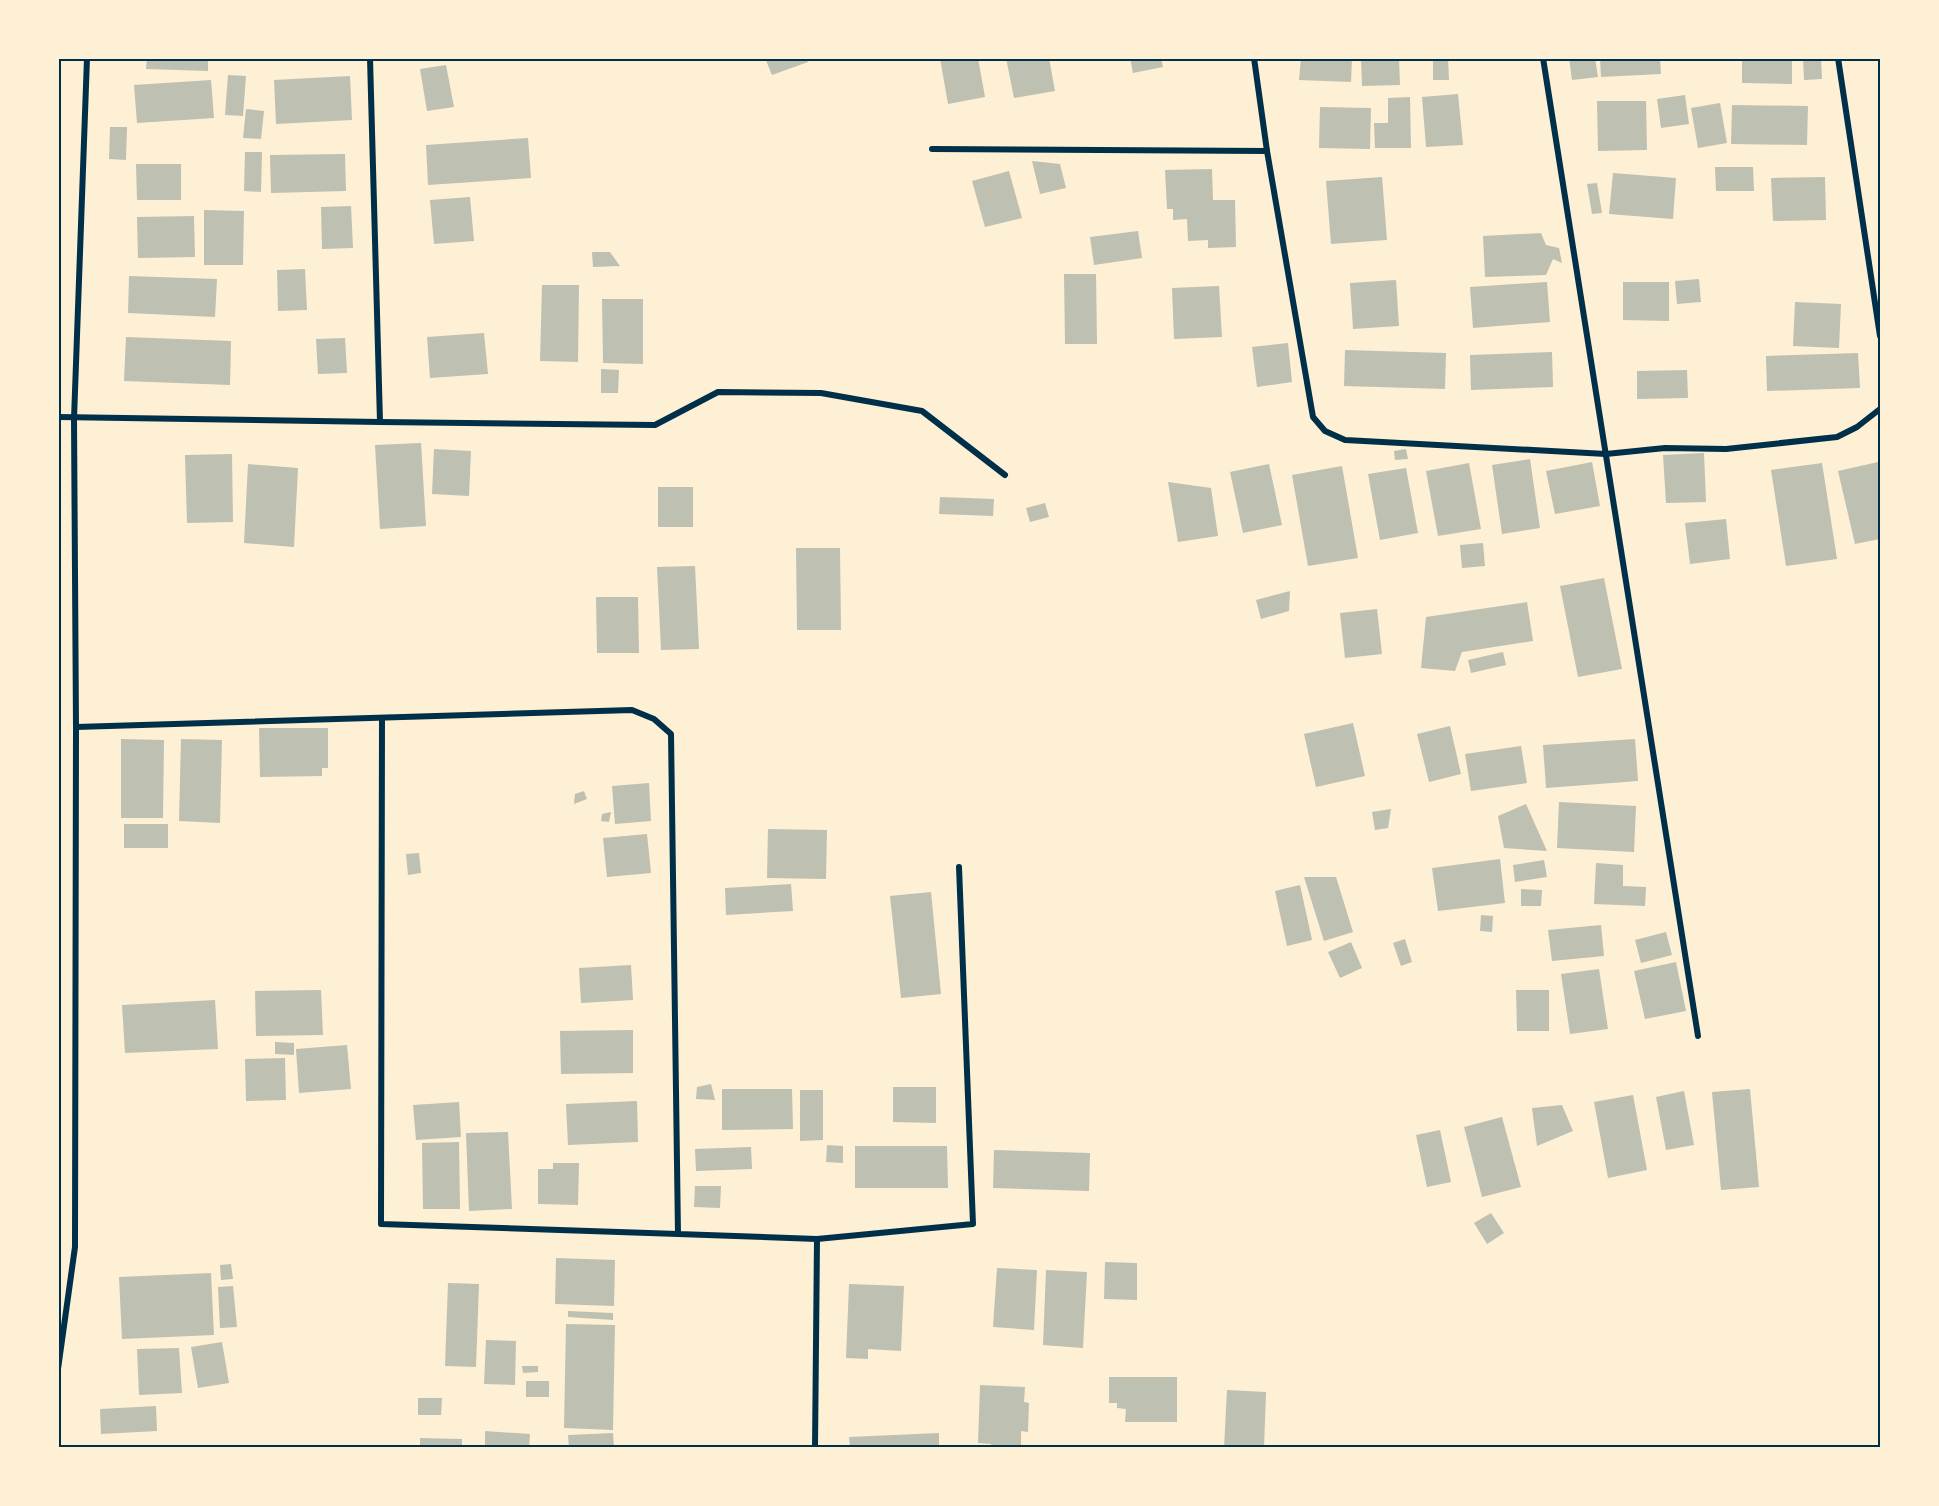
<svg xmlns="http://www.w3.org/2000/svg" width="1939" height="1506" font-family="'DejaVu Sans',sans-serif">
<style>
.building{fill:#bec0b2}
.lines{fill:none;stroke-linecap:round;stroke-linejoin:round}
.minor{stroke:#003049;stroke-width:6}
.neatline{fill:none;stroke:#003049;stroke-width:2}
</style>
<rect width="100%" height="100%" fill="#fdf0d5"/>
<g class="building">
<path d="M147,58h61v13l-62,-2z"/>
<path d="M765,58h41l2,4 -36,13z"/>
<path d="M940,58h38l7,39 -37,7z"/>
<path d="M1006,58h43l6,33 -41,7z"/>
<path d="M1130,58h31l2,9 -30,6z"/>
<path d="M1301,58h51l-1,24 -52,-2z"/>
<path d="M1361,58h38l1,27 -38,1z"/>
<path d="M1433,58h15l1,22h-16z"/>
<path d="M1569,58h26l3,19 -26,3z"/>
<path d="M1600,58h60l1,16 -60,3z"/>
<path d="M1742,58h50v26l-50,-1z"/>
<path d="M1803,58h18l1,21 -18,1z"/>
<path d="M446,65l8,42 -27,4 -7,-42z"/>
<path d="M228,75l18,1 -3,40 -18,-1z"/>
<path d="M350,76l2,44 -76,4 -2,-44z"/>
<path d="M211,80l3,38 -77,5 -3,-38z"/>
<path d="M1458,94l5,51 -37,2 -4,-50z"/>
<path d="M1685,95l4,29 -28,4 -4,-29z"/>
<path d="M1410,97l1,51h-36l-1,-25h14v-25z"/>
<path d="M1597,101h49l1,49 -49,1z"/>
<path d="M1720,103l7,40 -29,5 -7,-40z"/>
<path d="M1732,105l76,1 -1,39 -76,-1z"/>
<path d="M1320,107l51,1 -1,41 -51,-1z"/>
<path d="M246,109l18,2 -3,28 -18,-1z"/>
<path d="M110,127h17l-1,33 -17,-1z"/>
<path d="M528,138l3,40 -103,7 -2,-40z"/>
<path d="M245,152h17l-1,40 -17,-1z"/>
<path d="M345,154l1,37 -75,2 -1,-38z"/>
<path d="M1032,161l28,3 6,24 -26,6z"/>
<path d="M136,164h45v36h-44z"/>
<path d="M1715,167h38l1,24h-38z"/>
<path d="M1212,169l1,31h22l1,47 -28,1v-8l-20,1 -1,-22 -14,1v-11h-6l-2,-39z"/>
<path d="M1009,171l13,47 -37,9 -13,-46z"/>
<path d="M1613,173l63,5 -3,41 -64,-5z"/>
<path d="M1382,177l5,63 -56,4 -5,-63z"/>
<path d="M1825,177l1,43 -53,1 -2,-43z"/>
<path d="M1597,183l5,30 -10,1 -5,-30z"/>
<path d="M470,197l4,44 -40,3 -4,-44z"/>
<path d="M351,206l2,42 -31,1 -1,-42z"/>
<path d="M204,210l40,1 -1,54h-39z"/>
<path d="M194,216l1,41 -57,1 -1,-41z"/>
<path d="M1138,231l4,27 -48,7 -4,-28z"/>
<path d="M1541,233l5,12 13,3 3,15 -9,-4 -7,16 -61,2 -2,-41z"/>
<path d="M592,252h18l10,14 -27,1z"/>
<path d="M305,269l2,41 -29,1 -1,-41z"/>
<path d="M1064,274h32l1,70h-32z"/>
<path d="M129,276l88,3 -2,38 -87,-4z"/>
<path d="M1699,279l2,23 -24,2 -2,-23z"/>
<path d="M1396,280l3,46 -46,3 -3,-46z"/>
<path d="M1547,282l3,40 -77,6 -3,-41z"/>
<path d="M1623,282h46v39l-46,-1z"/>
<path d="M542,285h37l-1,77 -38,-1z"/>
<path d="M1219,286l3,51 -48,2 -2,-51z"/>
<path d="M602,299h41v65l-40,-1z"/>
<path d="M1795,302l46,2 -2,44 -46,-2z"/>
<path d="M484,333l4,41 -58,4 -3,-41z"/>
<path d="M126,337l105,4 -1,44 -106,-4z"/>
<path d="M345,338l2,35 -29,1 -2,-35z"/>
<path d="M1288,343l4,39 -35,5 -5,-40z"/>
<path d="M1345,350l101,3 -1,36 -101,-3z"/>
<path d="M1552,352l1,35 -82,3 -1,-35z"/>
<path d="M1858,353l2,35 -93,3 -1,-35z"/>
<path d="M601,369l18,1 -1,23h-17z"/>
<path d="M1687,370l1,28 -51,1v-28z"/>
<path d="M421,443l5,83 -46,3 -5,-84z"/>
<path d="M434,449l37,2 -2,45 -37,-2z"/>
<path d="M1406,449l2,10 -13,1 -1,-9z"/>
<path d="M1704,453l2,49 -40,1 -3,-48z"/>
<path d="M232,454l1,68 -46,1 -2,-68z"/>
<path d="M1530,459l10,69 -38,6 -10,-69z"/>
<path d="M1592,462l8,44 -45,8 -9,-43z"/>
<path d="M1878,462l2,9v68l-25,5 -17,-73z"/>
<path d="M1469,463l12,66 -43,7 -12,-65z"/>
<path d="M1822,463l15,96 -51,7 -15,-96z"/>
<path d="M248,464l50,4 -4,79 -50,-4z"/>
<path d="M1269,464l13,61 -39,8 -13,-61z"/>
<path d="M1342,466l16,92 -50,8 -16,-91z"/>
<path d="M1406,468l12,65 -38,7 -12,-66z"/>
<path d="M1168,482l43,6 7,48 -40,6z"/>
<rect x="658" y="487" width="35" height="40"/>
<path d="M940,497l54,2 -1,17 -54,-2z"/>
<path d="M1045,503l4,14 -19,5 -4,-14z"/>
<path d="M1726,519l4,40 -40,5 -5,-41z"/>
<path d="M1483,543l2,23 -23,2 -2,-23z"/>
<path d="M796,548h44l1,82h-44z"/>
<path d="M695,566l4,83 -38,1 -4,-83z"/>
<path d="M1604,578l18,91 -44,8 -18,-91z"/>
<path d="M1290,591l-1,20 -28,8 -5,-19z"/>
<path d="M596,597h42l1,56h-42z"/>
<path d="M1527,602l6,39 -71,11 -7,19 -34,-3 5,-51z"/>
<path d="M1377,609l5,45 -37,4 -5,-45z"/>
<path d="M1503,652l3,13 -35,8 -3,-13z"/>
<path d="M1353,723l12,53 -49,11 -12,-53z"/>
<path d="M1450,726l11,48 -32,8 -12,-48z"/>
<path d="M259,728h69v40h-6v8l-62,1z"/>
<path d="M121,739l43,1 -1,78h-42z"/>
<path d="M181,739l41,1 -2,83 -41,-2z"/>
<path d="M1635,739l3,42 -92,7 -3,-43z"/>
<path d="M1521,746l6,37 -56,8 -6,-37z"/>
<path d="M649,783l2,38 -36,3 -3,-38z"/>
<path d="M584,791l3,8 -13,5 1,-10z"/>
<path d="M1559,802l77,4 -2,46 -77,-4z"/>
<path d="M1526,804l21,47 -43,-3 -6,-32z"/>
<path d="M1391,809l-3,19 -13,2 -3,-18z"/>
<path d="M611,812l-2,10 -8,-1 1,-7z"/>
<rect x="124" y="824" width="44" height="24"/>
<path d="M768,829l59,1 -1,49 -59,-1z"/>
<path d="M647,834l4,39 -44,4 -4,-39z"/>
<path d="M419,853l2,20 -13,2 -2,-21z"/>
<path d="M1500,859l5,44 -67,8 -6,-43z"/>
<path d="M1544,860l3,17 -32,5 -2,-17z"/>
<path d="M1596,863l27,2v21l23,1 -1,19 -51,-2z"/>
<path d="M1304,877h32l17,55 -29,9z"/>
<path d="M791,884l2,27 -67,4 -1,-27z"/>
<path d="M1300,885l12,55 -25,6 -12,-55z"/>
<path d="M1521,889l21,1 -1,16h-20z"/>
<path d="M931,892l10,102 -40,4 -11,-102z"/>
<path d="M1481,915l12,1 -1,16 -12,-1z"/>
<path d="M1601,925l3,31 -52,5 -4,-31z"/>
<path d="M1666,932l6,23 -31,8 -6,-23z"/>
<path d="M1405,939l7,23 -11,4 -8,-23z"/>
<path d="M1351,942l11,26 -22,10 -12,-26z"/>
<path d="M1676,962l10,49 -41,8 -11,-48z"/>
<path d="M631,965l2,35 -52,3 -2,-35z"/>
<path d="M1599,969l9,60 -38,5 -9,-60z"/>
<path d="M321,990l2,45 -67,1 -1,-45z"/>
<path d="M1516,990h33v41h-32z"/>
<path d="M215,1000l3,49 -93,4 -3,-48z"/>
<path d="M633,1030v43l-72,1 -1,-43z"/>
<path d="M275,1042l19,1v12l-19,-1z"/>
<path d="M347,1045l4,44 -52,4 -3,-44z"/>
<path d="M285,1058l1,42 -40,1 -1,-42z"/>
<path d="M711,1084l4,16 -19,-1 1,-12z"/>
<path d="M893,1087h43v36l-43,-1z"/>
<path d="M722,1089h70l1,40 -71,1z"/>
<path d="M1750,1089l9,98 -38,3 -9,-98z"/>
<path d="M800,1090h23v50l-23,1z"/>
<path d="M1684,1091l10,54 -28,5 -10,-53z"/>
<path d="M1633,1095l14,75 -39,8 -14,-76z"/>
<path d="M637,1101l1,41 -70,3 -2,-41z"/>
<path d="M459,1102l2,35 -45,3 -3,-35z"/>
<path d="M1562,1105l11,26 -36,15 -5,-38z"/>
<path d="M1502,1117l19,70 -39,10 -18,-70z"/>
<path d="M1440,1130l11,52 -24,5 -11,-52z"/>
<path d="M508,1132l4,77 -43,2 -3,-78z"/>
<path d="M459,1142l1,67h-37l-1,-66z"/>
<path d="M827,1145l16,1v17l-17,-1z"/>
<path d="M855,1146h92l1,42h-93z"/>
<path d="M751,1147l1,22 -56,2 -1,-22z"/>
<path d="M994,1150l96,3 -1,38 -96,-3z"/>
<path d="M553,1163h26l-1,42 -40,-1v-35h15z"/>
<path d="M695,1186h26l-1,22 -26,-1z"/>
<path d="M1491,1213l13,20 -17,11 -13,-21z"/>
<path d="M556,1258l59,2 -1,46 -59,-2z"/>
<path d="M1105,1262l32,1v37l-33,-1z"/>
<path d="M231,1264l2,15 -12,1 -1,-15z"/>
<path d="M997,1268l40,2 -3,60 -41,-3z"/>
<path d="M1046,1270l41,2 -4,76 -40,-3z"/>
<path d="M211,1273l3,62 -92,4 -3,-62z"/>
<path d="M448,1283l31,1 -3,83 -31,-1z"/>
<path d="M849,1284l55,2 -3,65 -33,-2v10l-22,-1z"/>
<path d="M233,1286l4,41 -17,1 -2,-41z"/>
<path d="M568,1311l45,2v7l-45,-3z"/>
<path d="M566,1324l49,1 -2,105 -49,-2z"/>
<path d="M486,1340l30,1 -1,44 -31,-1z"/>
<path d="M222,1342l7,41 -31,5 -7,-41z"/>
<path d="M179,1348l3,45 -43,2 -2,-46z"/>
<path d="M522,1366h16v6l-15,1z"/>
<path d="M1109,1377h68v45h-52l1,-13 -9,-1v-5h-8z"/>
<rect x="526" y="1381" width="23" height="16"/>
<path d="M980,1385l45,2 -1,15 5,1 -1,29 -7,-1v17h-30v-4l-13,-1z"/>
<path d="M1227,1390l39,2 -2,56h-40z"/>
<path d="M418,1398h24l-1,17h-23z"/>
<path d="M156,1406l1,25 -56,3 -1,-25z"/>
<path d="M485,1431l45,3 -1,14h-44z"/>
<path d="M613,1433l1,15h-45l-1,-13z"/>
<path d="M939,1433v15h-89l-1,-11z"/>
<path d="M420,1438l42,1v9h-42z"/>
</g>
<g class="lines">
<g class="minor">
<path d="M1254,58l13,93 46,266 12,14 20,9 261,14 59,-6 61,1 111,-12 20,-10 23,-18"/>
<path d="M1543,58l155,978"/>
<path d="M1838,58l42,278"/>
<path d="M932,149l335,2"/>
<path d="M58,417l322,5 -10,-364"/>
<path d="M380,422l275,3 63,-33 103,1 101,18 83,64"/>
<path d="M382,718l-1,506 297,10"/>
<path d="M76,727l556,-17 22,9 17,15 7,500 139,5 -2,209"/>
<path d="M817,1239l156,-15 -14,-357"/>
<path d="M58,1369l17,-122 1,-520 -2,-308 13,-361"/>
</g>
</g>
<rect width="1939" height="1506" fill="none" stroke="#fdf0d5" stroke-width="120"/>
<rect x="60" y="60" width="1819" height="1386" class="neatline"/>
</svg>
